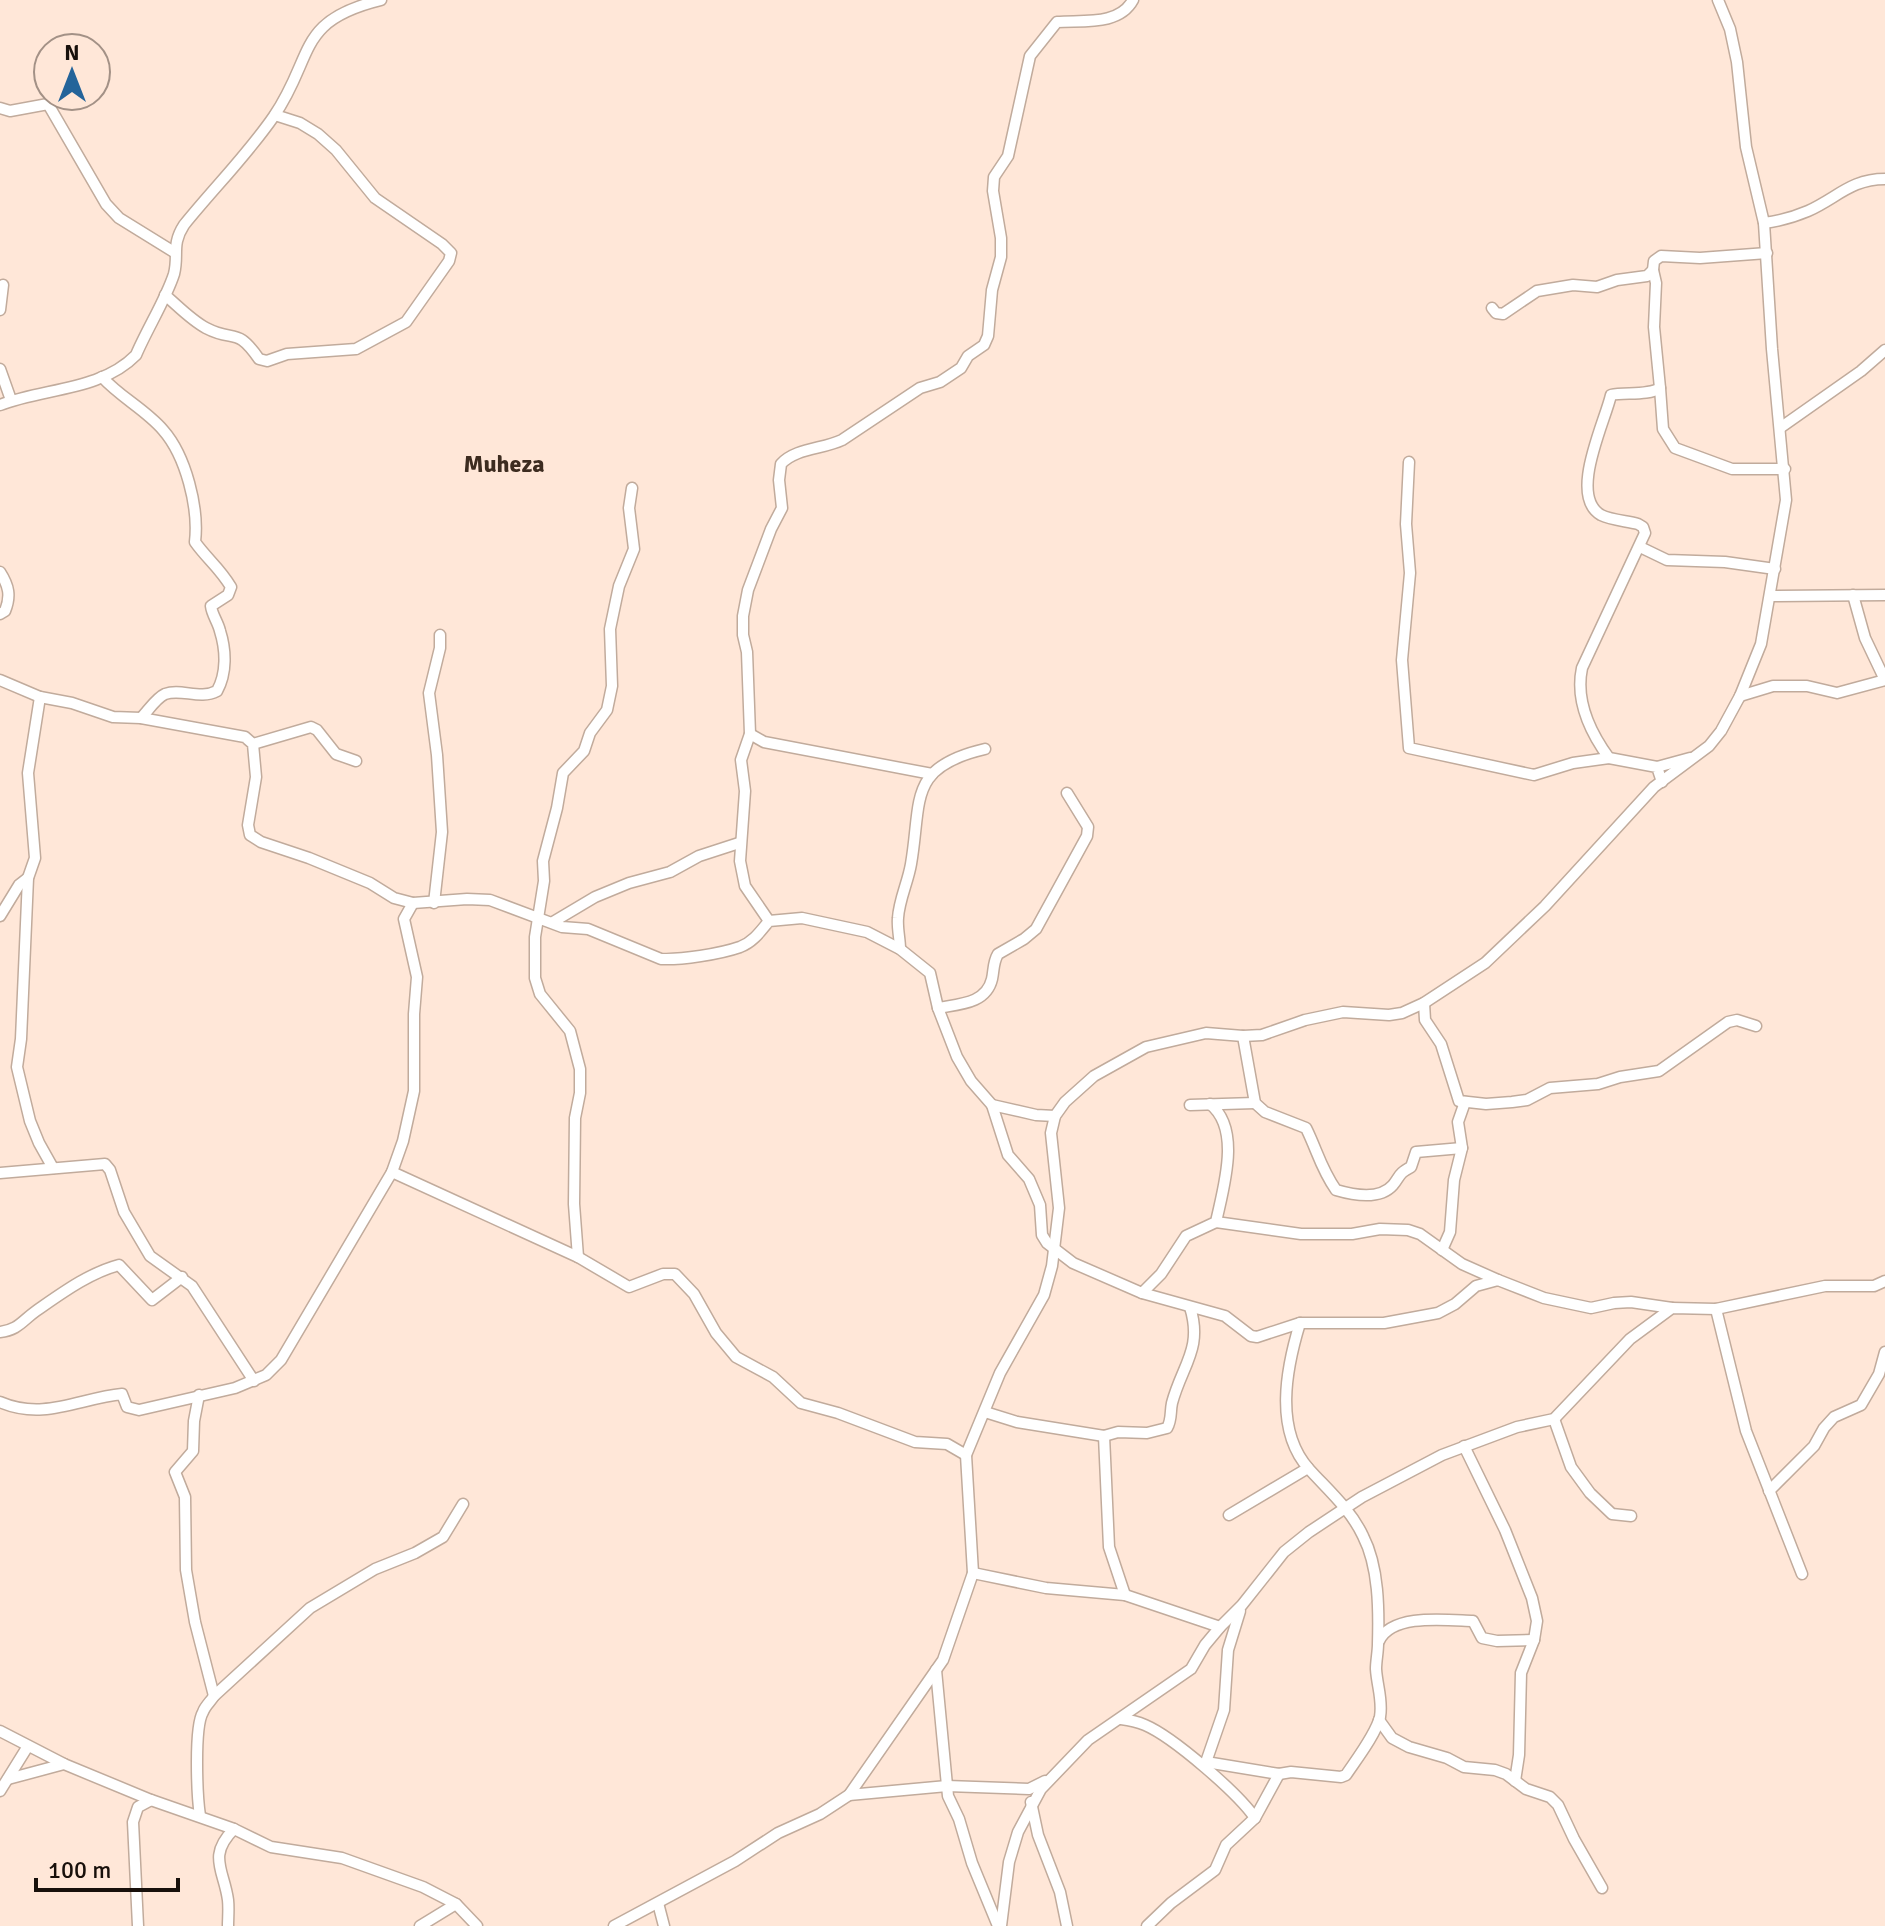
<svg xmlns="http://www.w3.org/2000/svg" width="1885" height="1926" font-family="Signika,sans-serif">
<style>
.lines{fill:none;stroke-linecap:round;stroke-linejoin:round}
.minor-casing{stroke:#c1ab9c;stroke-width:13}
.minor{stroke:#fff;stroke-width:10}
.labels{text-anchor:middle;dominant-baseline:central;stroke-width:6;stroke-linejoin:round;paint-order:stroke}
.quarter-label{font-size:24px;font-weight:bold;fill:#3d2c20;stroke:#ffe7d8}
</style>
<rect width="100%" height="100%" fill="#ffe7d8"/>
<g class="lines">
<g class="minor-casing">
<g id="minor">
<path d="M0,108l10,3 38,-7 58,100 13,14 55,34"/>
<path d="M1764,223c15,-2 30,-6 44,-12 29,-13 43,-32 77,-32"/>
<path d="M1653,270l3,13 -2,44 6,61c-12,8 -35,4 -49,7 -6,27 -43,101 -10,120 10,5 26,6 37,9l5,3 2,6 -63,135c-7,33 8,64 27,90l48,9 5,15"/>
<path d="M165,295c13,11 26,25 41,33 29,15 30,-2 53,31l8,2 20,-7 69,-5 50,-27 43,-61 2,-8 -9,-9 -67,-46 -39,-48 -18,-16 -18,-11 -25,-8"/>
<path d="M1492,308l4,5 7,1 34,-23 36,-6 24,2 20,-7 30,-4 6,-6 1,-9 7,-5 39,2 67,-5"/>
<path d="M0,310l3,-25"/>
<path d="M0,369l11,31"/>
<path d="M102,377c18,20 44,33 61,53 23,26 36,78 32,112 12,17 24,25 36,45l-3,8 -17,11c1,9 7,16 9,25 6,19 7,42 -3,60 -17,9 -36,-3 -52,3 -9,4 -17,17 -24,24"/>
<path d="M1660,388l3,41 12,19 57,21h53"/>
<path d="M0,405c43,-17 101,-14 136,-50 11,-26 30,-56 38,-81 5,-19 -3,-29 10,-49 29,-36 64,-71 90,-109 41,-60 21,-95 107,-116"/>
<path d="M1780,428l81,-57 24,-21"/>
<path d="M1409,462l-3,62 4,49 -8,87 7,88 125,27 39,-12 36,-5"/>
<path d="M1640,547l27,13 58,2 50,7"/>
<path d="M0,572c9,14 11,24 5,39l-5,3"/>
<path d="M1853,595l12,43 20,42"/>
<path d="M1770,596l115,-1"/>
<path d="M0,680l40,17 32,6 41,14 28,1 104,19 8,7 3,33 -8,48 2,10 11,7 48,16 61,25 24,15 19,5 54,-4 23,1 72,27 26,2 73,30c20,1 59,-5 79,-12 13,-5 20,-15 29,-26l33,-3 65,14 33,17 30,24 8,35 19,49 14,24 21,24 16,50 21,24 11,26 2,30 5,8 26,20 69,30 83,23 26,20 6,1 43,-14h84l54,-10 17,-9 21,-18 22,-6 46,18 47,10 23,-5 17,-1 41,6"/>
<path d="M1740,696l33,-10h34l30,7 48,-13"/>
<path d="M40,697l-12,76 7,85 -7,20 -7,161 -4,28 13,54 9,22 14,25"/>
<path d="M750,734l14,8 168,32"/>
<path d="M253,744l58,-17 6,3 19,24 20,7"/>
<path d="M1657,767l33,-9"/>
<path d="M434,903l8,-71 -5,-77 -8,-62 11,-45v-13"/>
<path d="M0,916l19,-31 9,-7"/>
<path d="M769,921l-24,-35 -5,-25 5,-70 -4,-31 9,-26 -3,-82 -4,-17v-19l5,-26 23,-61 11,-21 -3,-28 2,-16c14,-16 43,-15 61,-24l78,-52 20,-6 21,-14 7,-12 16,-11 4,-9 4,-46 9,-33v-19l-8,-47 1,-14 14,-21 22,-100 27,-34c26,-2 62,4 76,-22"/>
<path d="M553,922l42,-25 34,-14 41,-11 29,-16 40,-13"/>
<path d="M900,949c0,-10 -3,-21 -2,-31 1,-18 10,-36 13,-54 11,-64 -4,-97 74,-115"/>
<path d="M1424,1003l1,17 16,24 18,57 27,3 26,-2 15,-2 23,-12 48,-4 22,-7 39,-6 69,-49 9,-2 19,6"/>
<path d="M938,1008c21,-4 48,-4 54,-29 2,-9 1,-17 6,-25l26,-15 12,-10 51,-93 1,-9 -21,-34"/>
<path d="M1243,1036l12,67 10,9 41,16c11,22 15,41 30,62 17,5 44,10 57,-5 8,-10 5,-11 18,-18l5,-15 46,-4"/>
<path d="M992,1105l44,10 19,1"/>
<path d="M1190,1105l65,-2"/>
<path d="M392,1172l186,85 51,30 34,-13h12l19,20 22,39 20,24 37,20 28,26 37,10 77,29 32,2 19,11"/>
<path d="M0,1173l105,-9 5,6 14,42 26,44 42,30 62,95"/>
<path d="M1216,1222l85,12h51l28,-5 28,1 12,4 42,30 36,16"/>
<path d="M1442,1250l8,-18 4,-52 8,-32 -4,-26 7,-20"/>
<path d="M578,1257l-4,-53 1,-86 5,-25v-24l-10,-38 -30,-37 -5,-16v-41l9,-56 -1,-20 14,-53 6,-35 21,-22 6,-18 17,-23 5,-24 -2,-57 9,-43 15,-37 -5,-41 3,-20"/>
<path d="M1142,1293l19,-19 25,-38 30,-14c7,-33 26,-93 -6,-118"/>
<path d="M1716,1309l30,122 56,143"/>
<path d="M0,1332c18,-2 22,-11 36,-21 26,-18 53,-38 83,-46l33,35 30,-23"/>
<path d="M199,1395l-5,26 -1,30 -18,21 10,25 1,73 9,52 19,74"/>
<path d="M0,1402c44,19 80,-4 122,-8l5,13 12,3 96,-22 31,-13 15,-15 111,-188 11,-31 11,-50v-77l3,-37 -13,-58 9,-16"/>
<path d="M985,1412l32,10 87,14 14,-4 29,1 20,-5c5,-8 3,-16 5,-25 10,-38 31,-54 18,-96"/>
<path d="M1554,1419l17,48 19,26 22,21 19,2"/>
<path d="M1104,1436l5,111 16,48"/>
<path d="M1464,1446l41,84 27,68 5,23 -3,19 -13,33 -2,82 -4,26"/>
<path d="M1769,1491l45,-45 10,-18 10,-11 27,-12 18,-31 6,-22"/>
<path d="M1229,1515l79,-47"/>
<path d="M973,1573l73,15 79,7 95,32"/>
<path d="M1379,1641c13,-28 67,-21 94,-20l9,17 15,3 37,-1"/>
<path d="M936,1670l12,126 11,23 13,44 26,63"/>
<path d="M1121,1719c8,1 17,3 24,6 28,12 93,68 110,93"/>
<path d="M1379,1720l13,18 17,9 38,11 17,9 31,3 11,4 20,15 24,8 8,8 16,34 28,49"/>
<path d="M0,1731l64,33 87,36 83,29 37,18 71,11 81,29 33,17 21,22"/>
<path d="M1206,1762l73,12 12,-2 50,5 5,-2c10,-15 30,-41 34,-58 3,-17 -3,-31 -4,-48 0,-8 2,-17 2,-25 1,-34 1,-77 -15,-108 -12,-26 -35,-46 -54,-67 -35,-39 -23,-100 -9,-146"/>
<path d="M1205,1765l19,-55 4,-60 12,-39"/>
<path d="M8,1779l56,-15"/>
<path d="M0,1791l28,-45"/>
<path d="M849,1795l98,-9 82,3 16,-8"/>
<path d="M1031,1802l7,33 22,57 7,34"/>
<path d="M200,1816c-3,-20 -6,-89 3,-104 2,-6 8,-11 11,-16l96,-88 65,-39 40,-16 28,-16 20,-33"/>
<path d="M658,1903l6,23"/>
<path d="M138,1926l-5,-104 5,-15 13,-7"/>
<path d="M228,1926c0,-8 1,-17 0,-26 -4,-30 -21,-44 6,-71"/>
<path d="M420,1926l36,-22"/>
<path d="M614,1926l121,-65 43,-28 42,-19 29,-19 94,-135 30,-87 -7,-118 34,-82 44,-78 8,-29 7,-58 -8,-75 4,-17 10,-14 29,-26 52,-29 60,-14 37,3 19,-1 43,-15 38,-8 46,3 13,-2 22,-10 61,-40 60,-57 109,-119 55,-41 12,-15 19,-35 21,-52 25,-144 -14,-151 -8,-126 -18,-76 -9,-85 -7,-33 -12,-29"/>
<path d="M1001,1926l8,-64 9,-30 23,-43 47,-49 103,-71 14,-24 15,-18 22,-22 42,-53 25,-20 53,-35 80,-42 75,-28 37,-8 76,-80 42,-31 44,1 109,-23h49l11,-5"/>
<path d="M1147,1926l24,-23 44,-33 11,-25 29,-27 24,-44"/>
</g>
</g>
<use href="#minor" class="minor"/>
</g>
<g class="labels">
<g class="quarter-label">
<text x="504" y="464">Muheza</text>
</g>
</g>
<g transform="translate(72 72)"><circle r="38" fill="#ffe7d8" stroke="#a39186" stroke-width="2"/>
<path d="M0-6L14 30L0 20L-14 30Z" fill="#24649a"/>
<text y="-12" font-size="22" font-weight="bold" text-anchor="middle" fill="#18100b">N</text>
</g>
<path d="M36 1878v12h142v-12" fill="none" stroke="#18100b" stroke-width="4"/>
<text x="48" y="1878" font-size="24" fill="#18100b" stroke="#ffe7d8" stroke-width="6" paint-order="stroke">100 m</text>
</svg>
